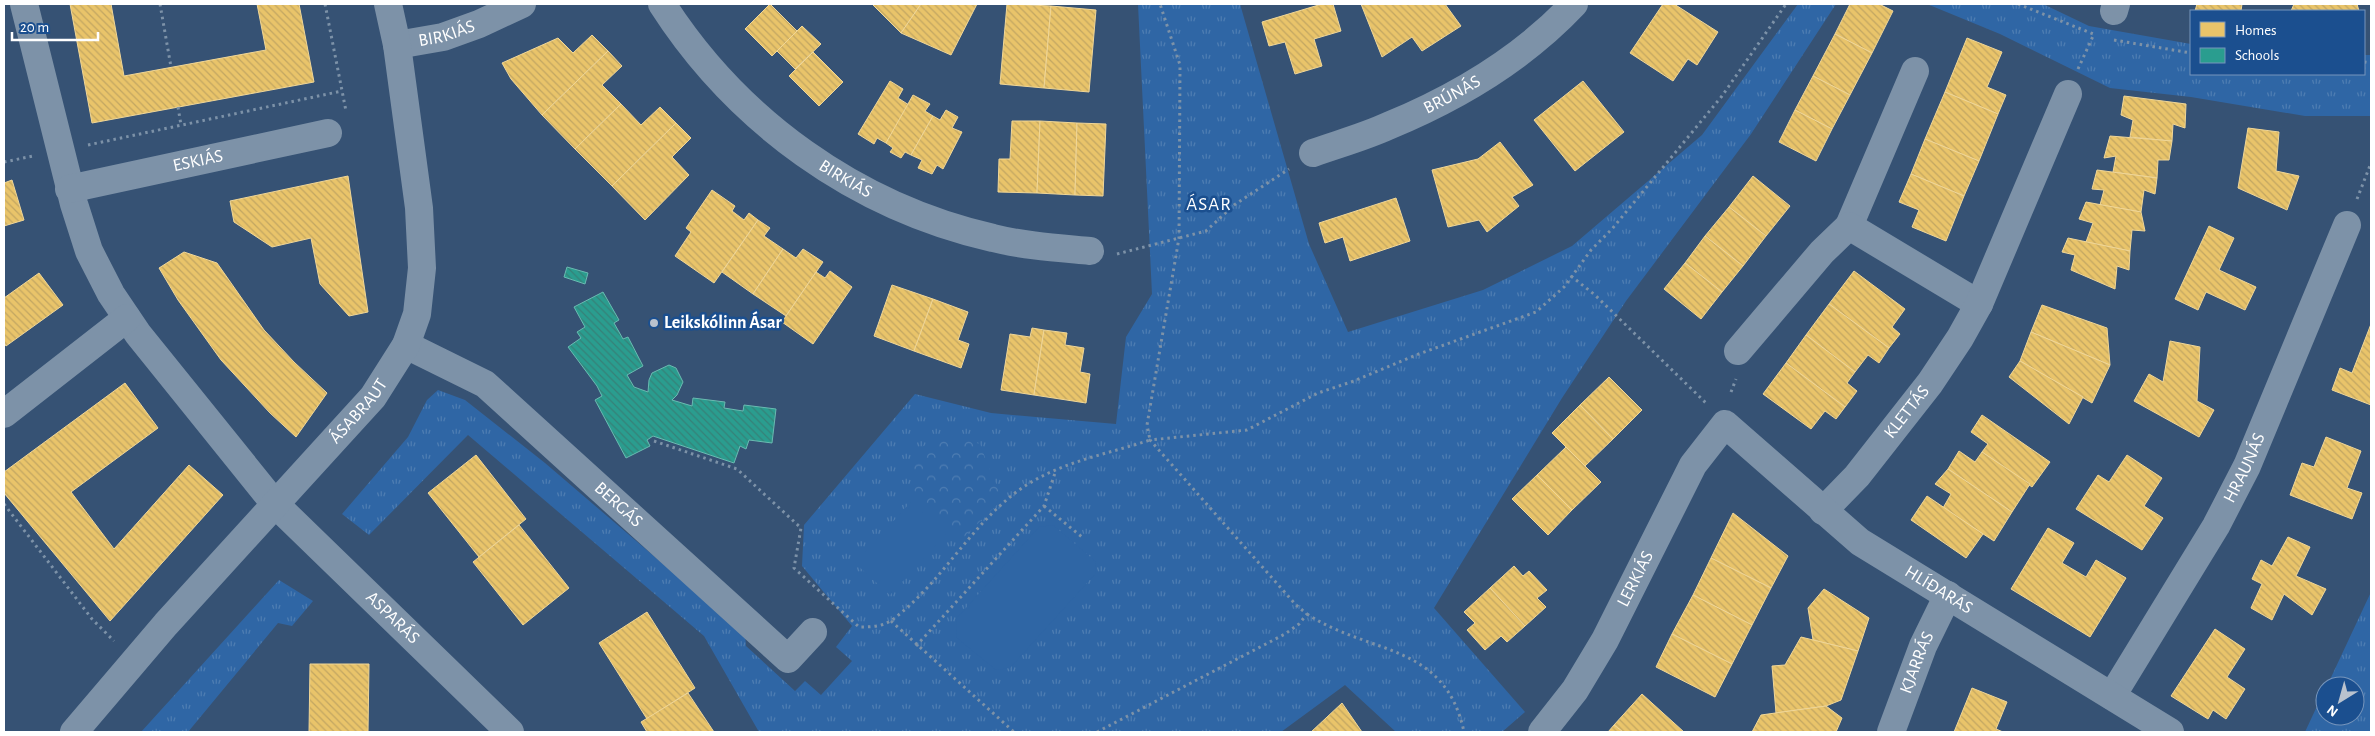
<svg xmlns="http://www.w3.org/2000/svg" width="2375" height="736" font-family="'Alegreya Sans',sans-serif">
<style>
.grass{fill:url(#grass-tufts)}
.park{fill:url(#park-crowns)}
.pitch{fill:#2f66a5}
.homes{fill:url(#homes-back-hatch);stroke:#f0d697}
.schools{fill:url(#schools-back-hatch);stroke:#6abab1}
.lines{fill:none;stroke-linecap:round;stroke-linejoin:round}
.path{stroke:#7d92a8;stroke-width:3;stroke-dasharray:2.5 4;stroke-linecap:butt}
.street{stroke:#7d92a8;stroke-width:28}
.poi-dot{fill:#b9c2ce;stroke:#1b4f8f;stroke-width:2}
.labels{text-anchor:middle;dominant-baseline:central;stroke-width:5;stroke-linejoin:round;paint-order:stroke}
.street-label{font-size:18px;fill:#fff;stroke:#1b4f8f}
.poi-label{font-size:18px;font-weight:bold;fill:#fff;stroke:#1b4f8f;text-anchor:start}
.neighbourhood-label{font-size:19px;letter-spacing:1px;fill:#fff;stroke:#1b4f8f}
</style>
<defs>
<pattern id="grass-tufts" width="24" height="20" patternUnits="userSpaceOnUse" patternTransform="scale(1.25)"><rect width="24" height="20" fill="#2f66a5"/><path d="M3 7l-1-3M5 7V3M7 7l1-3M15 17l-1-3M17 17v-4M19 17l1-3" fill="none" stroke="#4e7db2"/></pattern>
<pattern id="park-crowns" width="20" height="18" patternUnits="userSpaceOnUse" patternTransform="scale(1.25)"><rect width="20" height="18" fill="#2f66a5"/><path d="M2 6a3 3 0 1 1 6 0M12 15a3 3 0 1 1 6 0" fill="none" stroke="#4e7db2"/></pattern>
<pattern id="homes-back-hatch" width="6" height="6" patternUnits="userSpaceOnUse" patternTransform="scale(1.25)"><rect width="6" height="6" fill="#e9c46a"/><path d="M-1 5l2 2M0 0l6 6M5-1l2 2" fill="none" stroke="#c2a662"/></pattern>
<pattern id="schools-back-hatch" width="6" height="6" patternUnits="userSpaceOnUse" patternTransform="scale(1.25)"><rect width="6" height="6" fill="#2a9d8f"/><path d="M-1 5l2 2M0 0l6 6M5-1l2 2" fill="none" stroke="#368178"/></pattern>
</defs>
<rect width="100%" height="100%" fill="#365274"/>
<g class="grass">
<path d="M1138,4h102l69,240 39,88 135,-42 89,-44 130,-111 96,-131h38l-85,130 -125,167 -64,97 -128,210 91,104 -23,20h-106l-51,-47 -64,47h-522l-55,-96 -236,-201 -99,100 -27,-21 66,-77 19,-37 11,-10 27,10 80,63 200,171 1,12 49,45 10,-10 16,14 31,-34 -16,-14 16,-21 -50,-60 2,-41 111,-131 76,19 125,11 10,-87 26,-43z"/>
<path d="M1927,4h116l46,22 102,18v30h173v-19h7v61h-66l-114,-19 -81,-9 -110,-54z"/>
<path d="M279,580l34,21 -21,25 -14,-3 -90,109h-47z"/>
<path d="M2371,592v140h-66l20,-43v27h30v-30h-28z"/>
</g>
<path class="park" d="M946,434l34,10 12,32 12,22 -42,41 -46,-43 -8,-29 14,-20z"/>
<g class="pitch">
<path d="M911,502l35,32 -56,61 -35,-32z"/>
<path d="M1053,525l42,36 1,12 -86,95 -14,2 -39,-32 -1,-19 83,-92z"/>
</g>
<g class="homes">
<path d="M70,4h41l13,72 142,-26 -9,-46h42l15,78 -222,41z"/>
<path d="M770,4l27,27 -25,25 -27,-27z"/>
<path d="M872,4h49l-20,29z"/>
<path d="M921,4h56l-26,51 -50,-22z"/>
<path d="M1007,4l44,2 -7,82 -44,-4z"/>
<path d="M1322,4h11l8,27 -27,8 8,27 -27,8 -10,-32 -16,4 -7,-24z"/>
<path d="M1361,4h84l16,22 -39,25 -10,-14 -30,20z"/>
<path d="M1663,4h11l44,28 -21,33 -9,-6 -15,22 -43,-28z"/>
<path d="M1850,4h29l14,7 -21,42 -37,-19z"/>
<path d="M2197,4h45l-1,7h-46z"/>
<path d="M2294,4h63l2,7h-68z"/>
<path d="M1051,6l45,4 -7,82 -45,-4z"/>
<path d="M802,26l19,18 -26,25 -18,-18z"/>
<path d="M1835,34l37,19 -22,42 -37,-19z"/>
<path d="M592,35l16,16 -66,64 -31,-36 -9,-16 56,-25 15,15z"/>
<path d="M1967,38l35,14 -15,35 19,8 -8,19 -53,-22z"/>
<path d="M608,51l14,15 -20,19 19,19 -46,45 -33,-34z"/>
<path d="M813,52l30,30 -24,24 -30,-30z"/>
<path d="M1813,76l37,19 -18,34 -37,-19z"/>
<path d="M890,81l13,8 -5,9 11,7 -23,38 -9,-5 -3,6 -16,-10z"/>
<path d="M1583,81l41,51 -49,39 -41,-51z"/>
<path d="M1945,92l53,22 -19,47 -54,-22z"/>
<path d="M913,95l17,9 -5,7 8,5 -22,39 -6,-3 -4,6 -11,-6 3,-4 -7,-5z"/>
<path d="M2124,96l62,8 -1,24 -12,-4 -1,17 -42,-4 3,-17 -12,-5z"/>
<path d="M621,104l20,21 19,-18 16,16 -64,63 -37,-37z"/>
<path d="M946,110l12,7 -6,11 10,4 -19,37 -6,-4 -5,9 -14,-6 4,-8 -11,-5 22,-39 7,4z"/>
<path d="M1795,110l37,19 -16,32 -37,-19z"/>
<path d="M1012,121h28l-3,72 -39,-1 1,-33h11z"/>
<path d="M1040,121l37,2 -2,72 -38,-2z"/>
<path d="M676,123l15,15 -19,19 17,18 -44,45 -33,-34z"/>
<path d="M1077,123l29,1 -3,72 -28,-1z"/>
<path d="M2248,128l31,4 -3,39 23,5 -12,34 -49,-22z"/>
<path d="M2110,136l62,5 -3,19h-11l-1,18 -44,-6 3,-16 -12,2z"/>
<path d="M1925,139l54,22 -15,35 -53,-22z"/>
<path d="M1500,142l33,43 -21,12 7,9 -32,26 -8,-12 -31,7 -16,-57 46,-11z"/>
<path d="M2097,170l60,8 -2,16 -11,-4 -3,22 -41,-7 4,-15 -12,-1z"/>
<path d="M1911,174l53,22 -18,45 -34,-14 7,-17 -20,-8z"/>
<path d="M348,176l20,136 -19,4 -29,-32 -9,-46 -39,9 -38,-25 -4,-21z"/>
<path d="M1753,176l37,30 -24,30 -37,-29z"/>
<path d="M12,180l12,40 -20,6v-43z"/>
<path d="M712,190l23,16 -3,5 12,9 5,-7 9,7 -44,63 -39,-27 16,-24 -5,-4z"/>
<path d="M1396,198l14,43 -60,20 -7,-24 -18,6 -6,-20z"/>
<path d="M2086,202l55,10 4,19 -13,-1 -2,21 -44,-9 7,-19 -14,-4z"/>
<path d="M1729,207l37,29 -23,30 -38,-30z"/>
<path d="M758,220l12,8 -6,8 19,13 -30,45 -31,-22z"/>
<path d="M2209,226l25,12 -15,32 37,17 -11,23 -39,-18 -8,18 -23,-11z"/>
<path d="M1705,236l38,30 -21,26 -37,-29z"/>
<path d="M2068,238l62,13 -1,19 -12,-4 -2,23 -44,-19 4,-15 -13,-3z"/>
<path d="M783,249l13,9 7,-9 20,13 -37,54 -33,-22z"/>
<path d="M184,252l33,11 47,67 30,32 33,31 -31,44 -26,-24 -49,-53 -43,-60 -19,-32z"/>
<path d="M1685,263l37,29 -21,27 -37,-30z"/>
<path d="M830,271l22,16 -39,57 -31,-22 34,-50 9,6z"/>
<path d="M1854,271l51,38 -13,18 8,7 -11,14 -60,-44z"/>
<path d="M39,273l24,32 -57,41 -2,-3v-45z"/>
<path d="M892,285l41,14 -19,52 -40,-15z"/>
<path d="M933,299l35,13 -10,28 11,4 -8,24 -47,-17z"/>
<path d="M1829,304l60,44 -10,15 -11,-8 -13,17 -49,-37z"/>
<path d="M2042,305l65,23 3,37 -79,-33z"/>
<path d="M2371,324v81l-39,-15 8,-22 12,5z"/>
<path d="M1032,328l12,2 -10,65 -33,-5 9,-56 20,3z"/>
<path d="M1044,330l23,3 -2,12 19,3 -4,24 10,2 -4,29 -52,-8z"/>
<path d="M2031,332l79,33 -18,38 -72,-42z"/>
<path d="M1806,335l49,37 -8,11 10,8 -12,16 -59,-44z"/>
<path d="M2170,341l30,6 -3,54 17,9 -15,27 -65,-36 15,-27 14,8z"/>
<path d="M2020,361l63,36 -14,27 -60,-47z"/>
<path d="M1786,363l59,44 -9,12 -11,-8 -14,18 -48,-35z"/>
<path d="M1609,377l33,33 -29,29 -33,-34z"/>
<path d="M125,383l33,45 -87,64 43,57 75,-84 34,30 -113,126 -106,-128v-21z"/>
<path d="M1580,405l33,34 -28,27 -33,-33z"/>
<path d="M1982,415l68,47 -18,25 -50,-35 6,-8 -17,-12z"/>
<path d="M2326,437l35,14 -14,37 15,5 -10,26 -62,-24 12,-32 12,4z"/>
<path d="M1566,447l35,35 -29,28 -35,-35z"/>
<path d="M1959,451l16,11 7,-10 48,32 -18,28 -64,-43z"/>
<path d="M476,455l50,64 -47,38 -51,-64z"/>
<path d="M2127,455l35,23 -18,28 19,12 -21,32 -66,-41 22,-34 11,7z"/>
<path d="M1948,469l64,43 -18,29 -51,-33 8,-14 -16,-10z"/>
<path d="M1537,475l35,35 -24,25 -36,-36z"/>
<path d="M1927,496l56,38 -17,24 -55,-38z"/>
<path d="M1733,513l55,43 -17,32 -60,-30z"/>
<path d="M519,525l50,63 -46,37 -50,-63z"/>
<path d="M2048,528l26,15 -12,20 24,14 10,-17 30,18 -36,59 -79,-48z"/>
<path d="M2288,537l22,10 -14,29 30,13 -14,26 -28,-21 -12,26 -21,-12 11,-24 -10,-5 9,-19 11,6z"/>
<path d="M1711,558l60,30 -19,37 -59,-30z"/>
<path d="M1514,566l9,10 6,-5 18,19 -10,8 9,9 -21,19 -35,-38z"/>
<path d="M1490,588l35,38 -18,16 -6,-6 -16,14 -18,-20 8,-7 -11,-11z"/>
<path d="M1824,589l45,29 -11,33 -45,-11 -5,-32z"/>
<path d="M1693,595l59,30 -20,39 -60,-30z"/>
<path d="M647,612l48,76 -48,31 -48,-76z"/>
<path d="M2215,629l30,20 -18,28 18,12 -19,30 -13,-9 -5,9 -37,-23z"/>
<path d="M1672,634l60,30 -17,33 -59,-30z"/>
<path d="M1801,637l57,14 -17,49 -15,6 -50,7 -4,-47 13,-1z"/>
<path d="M310,664h59l-1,68h-59z"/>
<path d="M1972,688l35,14 -11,27 7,3h-49z"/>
<path d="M688,693l26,39h-67l-6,-10z"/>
<path d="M1642,694l42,38h-61l-9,-7z"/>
<path d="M1342,703l20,29h-51z"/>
<path d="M1826,706l16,12 -6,14h-84l9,-17z"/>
<path d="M1614,725l9,7h-15z"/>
</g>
<g class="schools">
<path d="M567,267l21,6 -3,11 -21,-7z"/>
<path d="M603,292l16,28 -5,3 9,16 5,-2 15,29 -16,9 7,12 14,5 1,-12 3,-7 17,-8 7,3 7,14 -6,13 -5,5 20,6 1,-8 32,4 -1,6 19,3 1,-6 32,4 -4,34 -23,-3 -3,9 -6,-3 -6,17 -81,-27 -6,4 3,6 -24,12 -31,-58 7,-4 -5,-10 -29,-39 13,-9 -4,-6 8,-5 -11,-20z"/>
</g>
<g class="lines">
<g class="path">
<path d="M160,4l11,63"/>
<path d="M325,4l21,107"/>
<path d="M2018,4l78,31"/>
<path d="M2114,40l77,13"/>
<path d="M2364,62l7,1"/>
<path d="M2078,69l16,-35"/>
<path d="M178,107l3,18"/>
<path d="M88,145l254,-54"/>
<path d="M4,162l29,-6"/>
<path d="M2357,199l14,-36"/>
<path d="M1117,254l89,-23 28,-26 55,-36"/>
<path d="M1571,276l24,19 112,109"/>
<path d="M1731,392l5,-13"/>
<path d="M654,441l83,28 64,59 -7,40 65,59c11,0 23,0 33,-7 46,-34 74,-87 118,-123 41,-34 92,-41 140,-57l-3,-15 32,-187 1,-173 -20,-61"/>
<path d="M4,504l88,115 22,22"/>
<path d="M1044,506l38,31"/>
<path d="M1307,614c62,41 138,28 157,118"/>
<path d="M891,621l123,111"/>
<path d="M916,646l128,-140 12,-36"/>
<path d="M1097,732l188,-98 14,-10 8,-10 -11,-9 -146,-165 97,-10 71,-37 36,-12 62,-26 120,-43 28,-25 27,-37 21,-21 110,-133 64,-92"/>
</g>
<g class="street">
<path id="s1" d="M24,4l50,200 15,47 22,43 27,40 137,170 235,228"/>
<path id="s2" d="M662,4c75,117 194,203 331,234 32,8 65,10 97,13"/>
<path d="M2114,11l2,-7"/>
<path id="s3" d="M397,45l46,-8 36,-13 43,-20"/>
<path id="s4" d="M1313,153c25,-9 51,-16 75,-27 68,-28 135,-68 186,-122"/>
<path id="s5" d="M69,189l259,-56"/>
<path d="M1849,226l66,-155"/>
<path id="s6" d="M406,345l79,39 303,275 25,-27"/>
<path d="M1738,351l84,-99 27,-26 130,78"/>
<path d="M4,414l123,-96"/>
<path id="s7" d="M1823,511l34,-35 73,-93 30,-45 19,-34 89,-210"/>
<path id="s8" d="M2112,696l104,-170 31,-60 100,-241"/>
<path id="s9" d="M74,732l92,-108 207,-227 33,-52 11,-31 5,-46 -3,-60 -22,-163 -9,-41"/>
<path id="s10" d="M1542,732l33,-42 30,-50 88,-175 32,-41 135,118 310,190"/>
<path id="s11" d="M1891,732l32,-86 25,-51"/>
</g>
</g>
<circle class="poi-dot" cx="654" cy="323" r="5"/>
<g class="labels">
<g class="street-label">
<text stroke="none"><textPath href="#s3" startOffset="51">BIRKIÁS</textPath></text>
<text stroke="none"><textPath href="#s4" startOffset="151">BRÚNÁS</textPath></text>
<text stroke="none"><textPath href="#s5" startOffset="132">ESKIÁS</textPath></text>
<text stroke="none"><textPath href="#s2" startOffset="256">BIRKIÁS</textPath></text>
<text stroke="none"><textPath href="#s9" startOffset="429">ÁSABRAUT</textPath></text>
<text stroke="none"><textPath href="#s7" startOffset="130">KLETTÁS</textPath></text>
<text stroke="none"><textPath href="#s8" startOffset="264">HRAUNÁS</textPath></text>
<text stroke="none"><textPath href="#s6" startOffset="268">BERGÁS</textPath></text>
<text stroke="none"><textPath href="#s10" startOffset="180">LERKIÁS</textPath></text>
<text stroke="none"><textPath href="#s10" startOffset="631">HLÍÐARÁS</textPath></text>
<text stroke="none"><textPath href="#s1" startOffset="734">ASPARÁS</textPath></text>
<text stroke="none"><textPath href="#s11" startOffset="74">KJARRÁS</textPath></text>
</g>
<g class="poi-label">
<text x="664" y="323">Leikskólinn Ásar</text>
</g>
<g class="neighbourhood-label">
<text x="1209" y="204">ÁSAR</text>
</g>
</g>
<rect width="2375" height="736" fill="none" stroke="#ffffff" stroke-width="10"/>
<rect x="2190" y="10" width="175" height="65" fill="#1b4f8f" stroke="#7695bc"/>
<rect x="2200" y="22" width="25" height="15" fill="#e9c46a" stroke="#7695bc"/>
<text x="2235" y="35" font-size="15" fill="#ffffff">Homes</text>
<rect x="2200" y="48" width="25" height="15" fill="#2a9d8f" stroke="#7695bc"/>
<text x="2235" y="60" font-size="15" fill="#ffffff">Schools</text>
<g transform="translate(2340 701) rotate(217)"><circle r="24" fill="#1b4f8f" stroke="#7695bc"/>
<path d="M0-4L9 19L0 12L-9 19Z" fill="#b9c2ce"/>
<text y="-8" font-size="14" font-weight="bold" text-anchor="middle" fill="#ffffff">N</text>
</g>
<path d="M12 32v8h86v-8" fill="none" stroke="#ffffff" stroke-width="2.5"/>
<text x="20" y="32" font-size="15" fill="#ffffff" stroke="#1b4f8f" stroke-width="4" paint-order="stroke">20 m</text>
</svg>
